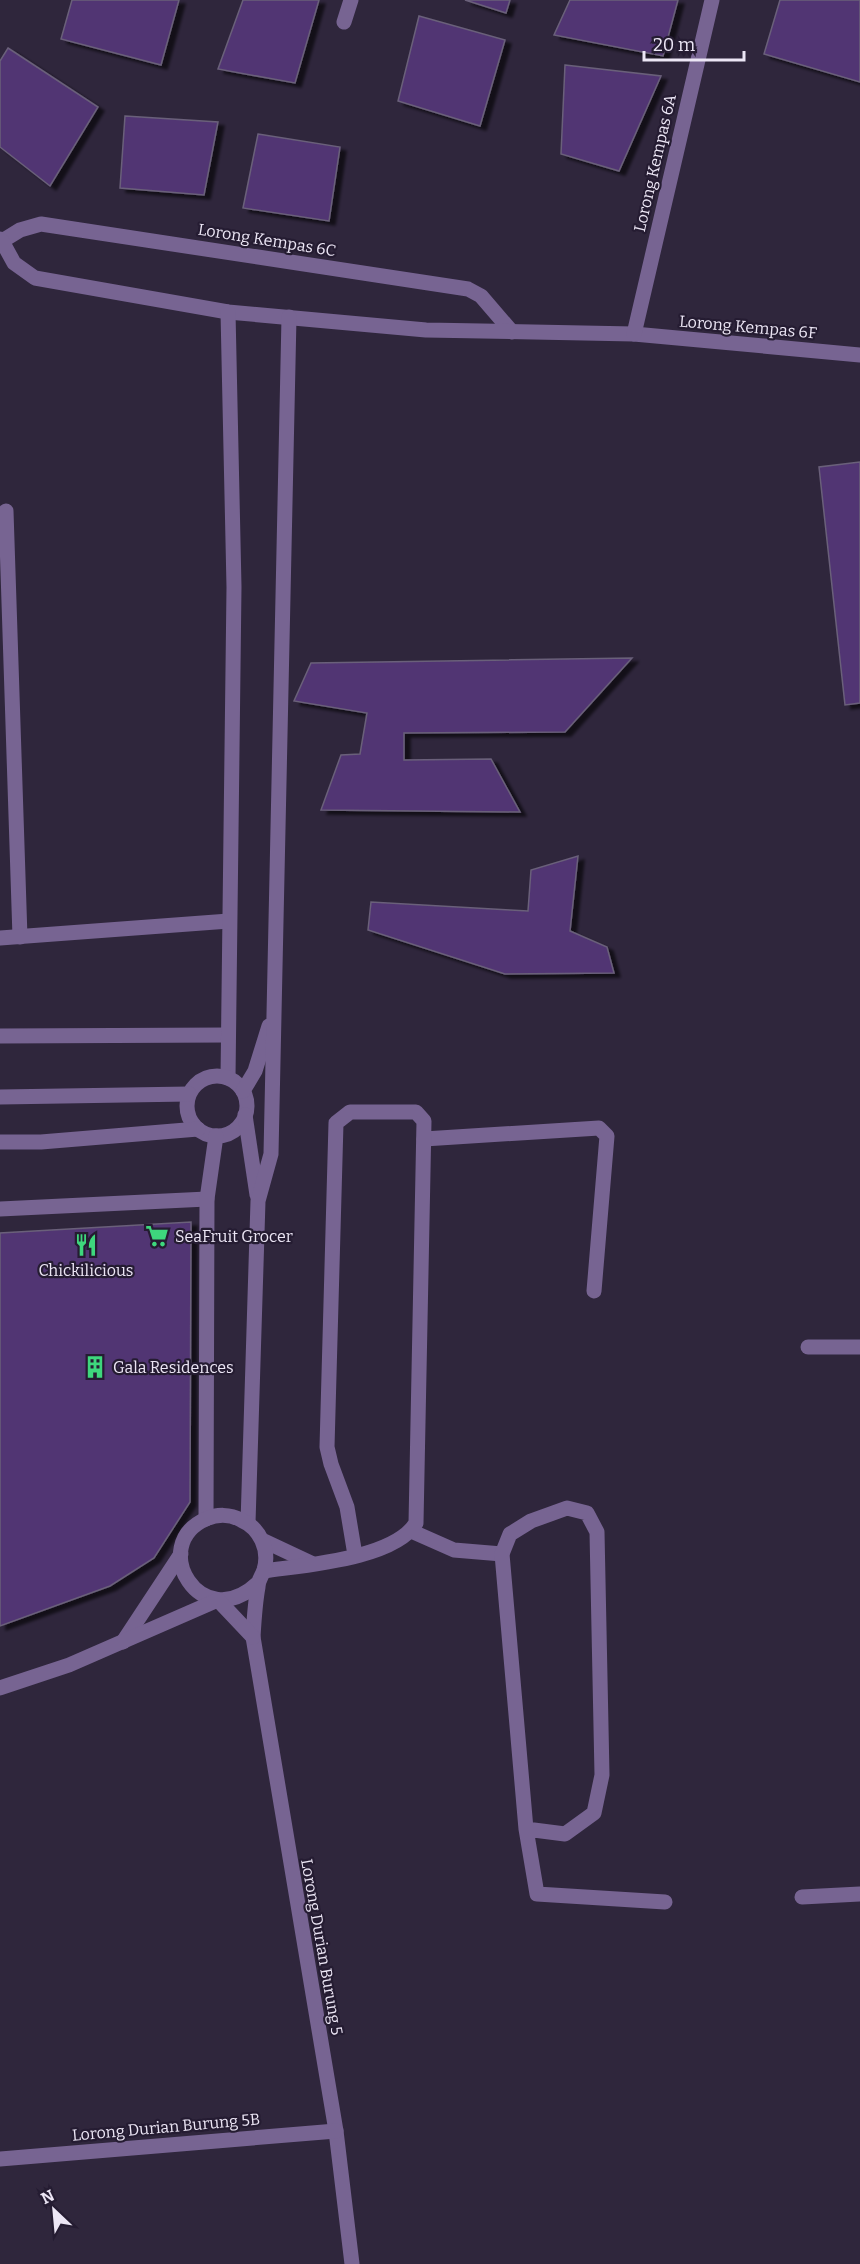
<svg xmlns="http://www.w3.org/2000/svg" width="860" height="2264" font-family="Bitter,serif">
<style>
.building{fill:#513573;stroke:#6a607a;stroke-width:1.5;filter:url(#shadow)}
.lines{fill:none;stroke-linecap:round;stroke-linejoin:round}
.lane{stroke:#776492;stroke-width:15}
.street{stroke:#776492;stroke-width:15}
.labels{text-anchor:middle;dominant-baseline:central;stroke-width:4.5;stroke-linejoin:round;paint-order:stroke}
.street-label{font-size:16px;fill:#ece6f5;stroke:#251c32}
.poi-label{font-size:16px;fill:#ece6f5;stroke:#251c32;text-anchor:start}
</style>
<defs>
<filter id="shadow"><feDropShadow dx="6" dy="4" stdDeviation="1.5" flood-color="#0009"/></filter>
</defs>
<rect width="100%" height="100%" fill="#2f263c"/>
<g class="building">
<path d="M72,0h107l-18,65 -100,-26z"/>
<path d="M243,0h76l-24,83 -77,-14z"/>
<path d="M465,0h45l-4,13z"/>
<path d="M570,0h108l-15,56 -109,-21z"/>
<path d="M780,0h80v82l-96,-28z"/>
<path d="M419,16l86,24 -25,86 -82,-25z"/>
<path d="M8,48l90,59 -48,79 -50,-39v-86z"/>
<path d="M565,65l96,11 -42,95 -58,-17z"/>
<path d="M125,116l93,6 -14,73 -84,-7z"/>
<path d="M258,134l82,13 -11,74 -86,-13z"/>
<path d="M860,462v241l-15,2 -26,-238z"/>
<path d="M632,658l-67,74 -161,1v27l87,-1 29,53 -199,-2 20,-55 19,-1 7,-41 -73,-12 17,-38z"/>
<path d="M578,856l-8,75 37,16 7,26 -109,1 -137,-44 3,-28 157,9 3,-41z"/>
<path d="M191,1222l-1,280 -36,56 -44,28 -110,40v-393z"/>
</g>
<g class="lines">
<g class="lane">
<path d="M6,511l14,426"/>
<path d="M0,938l229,-17"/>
<path d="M0,1036l228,-1"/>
<path d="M424,1139l175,-11 8,8 -13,155"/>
<path d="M808,1347h52"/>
<path d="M411,1531l43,19 48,4"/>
<path d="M262,1540l49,23"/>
<path d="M264,1571c40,-6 130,-12 152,-48l8,-402 -8,-9h-66l-14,11 -9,324 4,17 16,43 8,48"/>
<path d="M526,1829l39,5 29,-21 8,-38 -5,-243 -10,-19 -20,-5 -36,13 -21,13 -8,20 24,275 11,65 128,8"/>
</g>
<g class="street">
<path d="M344,22l7,-22"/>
<path d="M0,239l2,2 18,-11 21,-6 427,65 13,7 31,36"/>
<path d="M2,241l12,22 21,15 193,34 198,18 208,4 226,21"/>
<path d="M228,312l6,275 -6,491"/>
<path d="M634,334l78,-334"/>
<circle cx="217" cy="1106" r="30"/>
<path d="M243,1091l12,-20 14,-45"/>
<path d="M0,1097l189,-3"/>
<path d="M245,1115l12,80"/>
<path d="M0,1142h41l157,-13"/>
<path d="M0,1209l207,-10"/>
<path d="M206,1519l1,-320 9,-63"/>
<path d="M248,1523l10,-322 13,-47 18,-837"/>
<path d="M258,1583c-57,54 -111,-38 -52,-64 11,-5 24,-5 35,1 19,8 29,30 23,50 -2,6 -6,10 -6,17 -3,16 -4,33 -5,50l83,494 16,133"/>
<path d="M123,1642l58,-88"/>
<path d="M0,1688l69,-23 149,-65 35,37"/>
<path d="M802,1897l58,-3"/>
<path d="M0,2159l336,-28"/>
</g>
</g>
<defs>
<g id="supermarket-bare" transform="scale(1.8)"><path d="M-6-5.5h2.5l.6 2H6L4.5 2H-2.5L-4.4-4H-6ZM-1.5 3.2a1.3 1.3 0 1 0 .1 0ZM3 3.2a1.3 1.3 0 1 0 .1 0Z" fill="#3ed77d" stroke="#251c32" stroke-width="2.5" paint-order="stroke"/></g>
<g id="restaurant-bare" transform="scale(1.8)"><path d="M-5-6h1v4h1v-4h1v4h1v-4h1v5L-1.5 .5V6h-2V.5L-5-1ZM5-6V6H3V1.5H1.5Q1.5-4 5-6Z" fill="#3ed77d" stroke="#251c32" stroke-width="2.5" paint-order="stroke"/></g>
<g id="building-bare" transform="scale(1.8)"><path d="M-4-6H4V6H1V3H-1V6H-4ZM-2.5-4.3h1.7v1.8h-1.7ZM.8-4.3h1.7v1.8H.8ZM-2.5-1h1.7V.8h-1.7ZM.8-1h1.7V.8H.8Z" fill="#3ed77d" stroke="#251c32" stroke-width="2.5" paint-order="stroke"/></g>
</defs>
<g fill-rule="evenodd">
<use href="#supermarket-bare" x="157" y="1236"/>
<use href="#restaurant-bare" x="86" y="1245"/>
<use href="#building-bare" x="95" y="1367"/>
</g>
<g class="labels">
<g class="street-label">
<text transform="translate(655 163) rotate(-77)">Lorong Kempas 6A</text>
<text transform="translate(267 240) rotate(9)">Lorong Kempas 6C</text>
<text transform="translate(748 327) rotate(5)">Lorong Kempas 6F</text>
<text transform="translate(322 1947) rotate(80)">Lorong Durian Burung 5</text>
<text transform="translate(166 2127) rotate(-5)">Lorong Durian Burung 5B</text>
</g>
<g class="poi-label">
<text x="175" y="1236">SeaFruit Grocer</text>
<text x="86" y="1270" text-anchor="middle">Chickilicious</text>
<text x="113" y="1367">Gala Residences</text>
</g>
</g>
<g transform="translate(54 2210) rotate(334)" stroke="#251c32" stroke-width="4.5" paint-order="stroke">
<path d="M0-4.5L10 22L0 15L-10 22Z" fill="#ece6f5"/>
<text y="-9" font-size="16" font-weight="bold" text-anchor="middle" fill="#ece6f5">N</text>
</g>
<path d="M644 51v9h100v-9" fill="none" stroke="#ece6f5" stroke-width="3"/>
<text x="653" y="51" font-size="18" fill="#ece6f5" stroke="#251c32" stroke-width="4.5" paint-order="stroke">20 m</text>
</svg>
